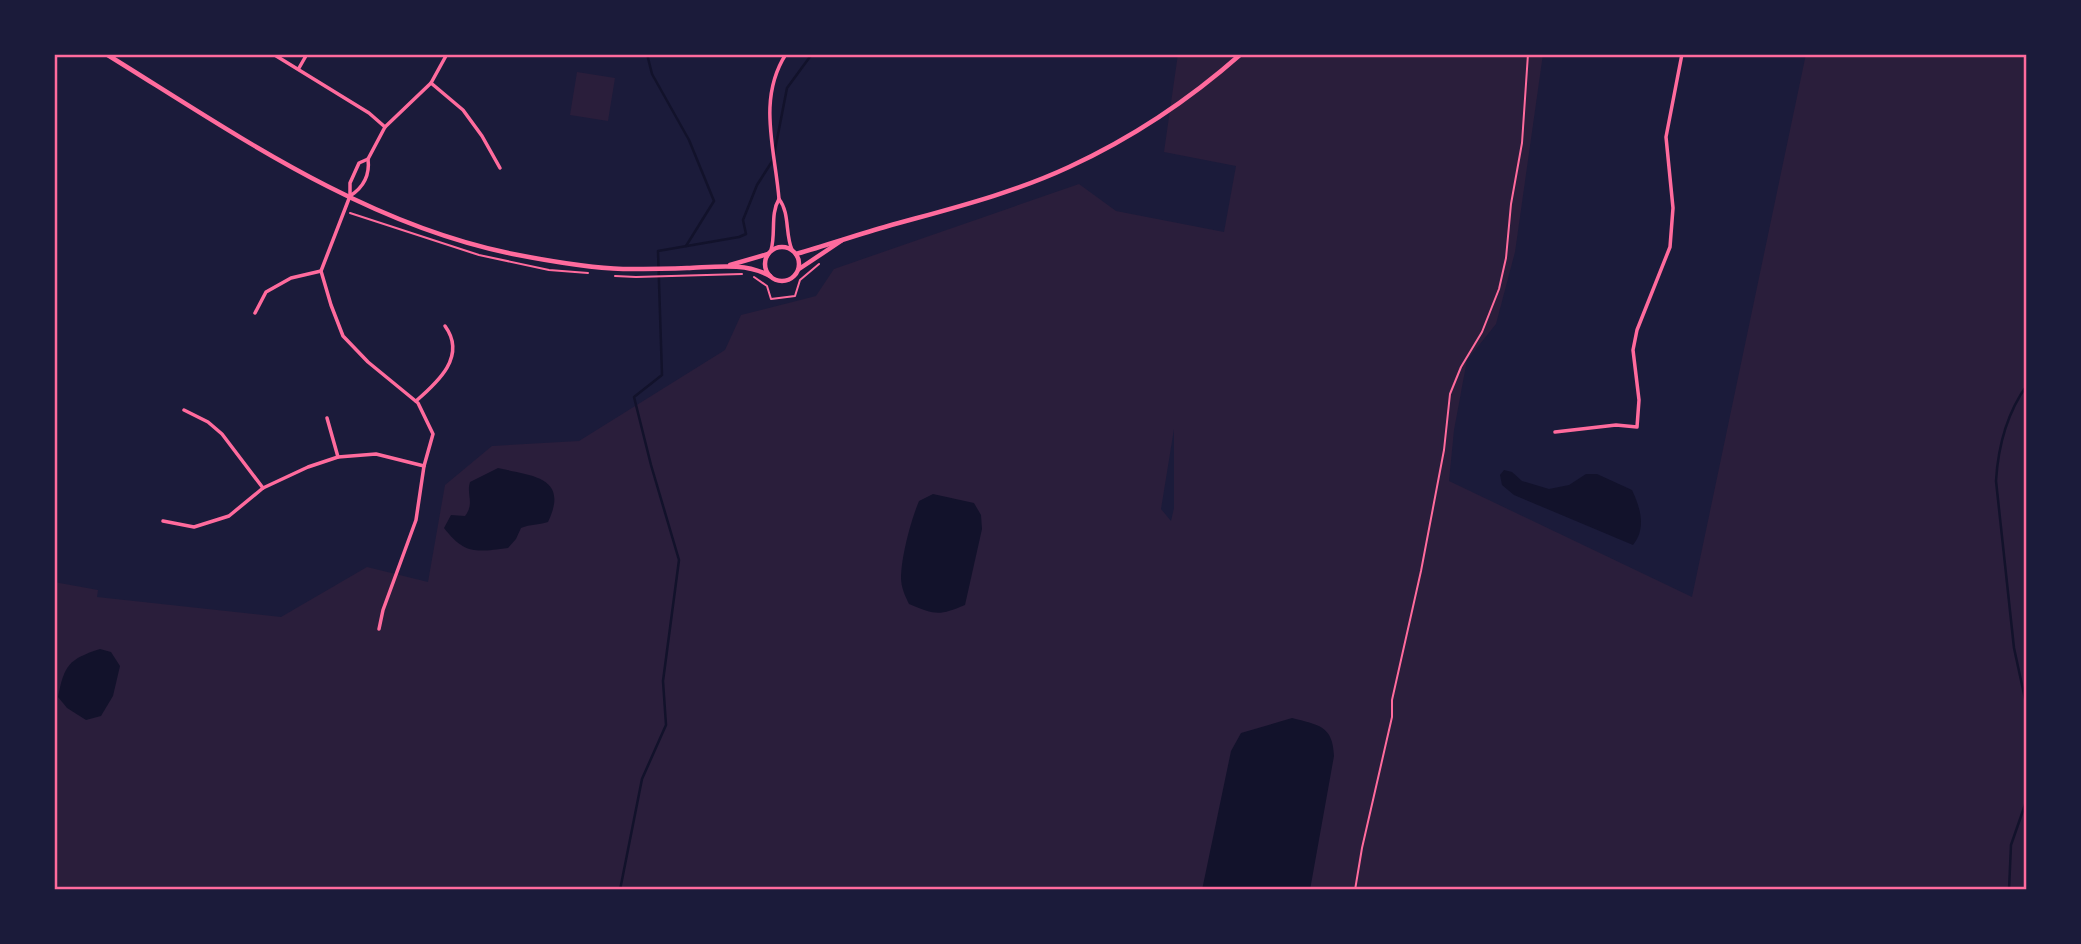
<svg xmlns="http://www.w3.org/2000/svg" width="2081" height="944" font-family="'Golos Text',sans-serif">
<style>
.green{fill:#2a1e3b;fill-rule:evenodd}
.water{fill:#12122b}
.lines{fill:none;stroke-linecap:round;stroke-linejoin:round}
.stream{stroke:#12122b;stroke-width:2.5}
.path{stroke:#ff6b9d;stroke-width:2}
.minor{stroke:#ff6b9d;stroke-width:3.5}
.tertiary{stroke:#ff6b9d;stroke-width:4.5}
.neatline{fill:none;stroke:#ff6b9d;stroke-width:2.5}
</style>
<rect width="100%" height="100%" fill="#1b1b3a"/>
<g class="green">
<path d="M1178,54h365l-28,198 -19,72 -29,36 -13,70 -5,51 243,116 114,-543h221v836h-1973v-308l44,8 -1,7 184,20 86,-50 61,15 17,-97 47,-39 87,-5 146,-91 16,-35 75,-19 18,-27 245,-85 37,27 108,21 12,-66 -72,-14zM1174,429v79l-3,13 -10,-12z"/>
<path d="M577,72l38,6 -7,43 -38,-6z"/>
</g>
<g class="water">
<path d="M498,468c33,8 72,8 50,54 -10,3 -17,2 -27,6l-5,11 -8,9c-32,4 -43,7 -64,-20l7,-13 14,1c10,-13 1,-21 5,-34z"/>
<path d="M1504,470l8,2 10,9 27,8 20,-4 17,-11h11l35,16c8,17 15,38 1,55l-119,-50 -12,-10 -2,-10z"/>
<path d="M933,494l41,9 7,12 1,14 -17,76c-26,11 -30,10 -56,-1 -4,-8 -8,-17 -8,-26 0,-21 10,-58 18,-77z"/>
<path d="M100,649l11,3 9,14 -7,30 -12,20 -15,4 -19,-12 -9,-11c6,-32 11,-38 42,-48z"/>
<path d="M1292,718c26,7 41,7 42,38l-24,134h-108l29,-139 10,-18z"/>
</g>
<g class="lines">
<g class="stream">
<path d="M647,54l5,20 37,66 25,61 -28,45"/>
<path d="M2027,385c-20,28 -29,62 -31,96l18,167 13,60"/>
<path d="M620,890l22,-111 24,-54 -3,-44 16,-121 -28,-95 -17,-68 28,-22 -4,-124 81,-14 7,-3 -3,-14 14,-35 16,-25 14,-72 25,-34"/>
<path d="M2009,890l2,-45 16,-46"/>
</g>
<g class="path">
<path d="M350,213l129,42 70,15 39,3"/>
<path d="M615,276l21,1 106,-3"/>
<path d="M754,277l13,9 4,13 24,-3 5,-16 19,-16"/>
<path d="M1355,890l7,-42 30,-131v-17l29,-129 23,-121 6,-56 11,-27 21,-35 17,-43 7,-31 5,-54 11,-61 6,-89"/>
</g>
<g class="minor">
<path d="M273,54l96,59 16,14"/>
<path d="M786,54c-29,45 -11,95 -7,145 11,14 6,35 13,51"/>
<path d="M299,68l8,-14"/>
<path d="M431,83l32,27 19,26 18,32"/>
<path d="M350,196c14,-9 20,-21 18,-37"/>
<path d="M771,250c5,-16 -1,-36 8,-51"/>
<path d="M255,313l11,-21 25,-14 30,-7"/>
<path d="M416,401c22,-19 51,-45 29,-75"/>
<path d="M184,410l24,12 14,12 41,54"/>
<path d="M327,418l11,39"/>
<path d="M1555,432l61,-7 21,2 2,-27 -6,-50 4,-20 33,-83 3,-39 -7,-71 16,-83"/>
<path d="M163,521l31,6 35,-11 34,-28 45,-21 30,-10 38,-3 48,12"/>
<path d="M379,629l4,-19 33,-90 8,-54 9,-32 -15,-31 -50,-41 -25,-26 -12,-31 -10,-34 29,-75v-13l9,-20 9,-4 17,-32 46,-44 16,-29"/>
</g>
<g class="tertiary">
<path d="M106,54c128,79 257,170 407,200 36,7 74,14 110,15 21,0 43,0 64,-1 28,-1 58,-6 83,8"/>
<circle cx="782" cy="264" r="17"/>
<path d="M796,254c31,-9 61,-19 92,-28 61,-17 123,-32 181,-59 63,-29 120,-67 172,-113"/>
<path d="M730,265l38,-11"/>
<path d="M799,269l42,-28"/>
</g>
</g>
<rect width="2081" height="944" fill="none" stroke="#1b1b3a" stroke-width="112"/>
<rect x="56" y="56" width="1969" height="832" class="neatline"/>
</svg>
